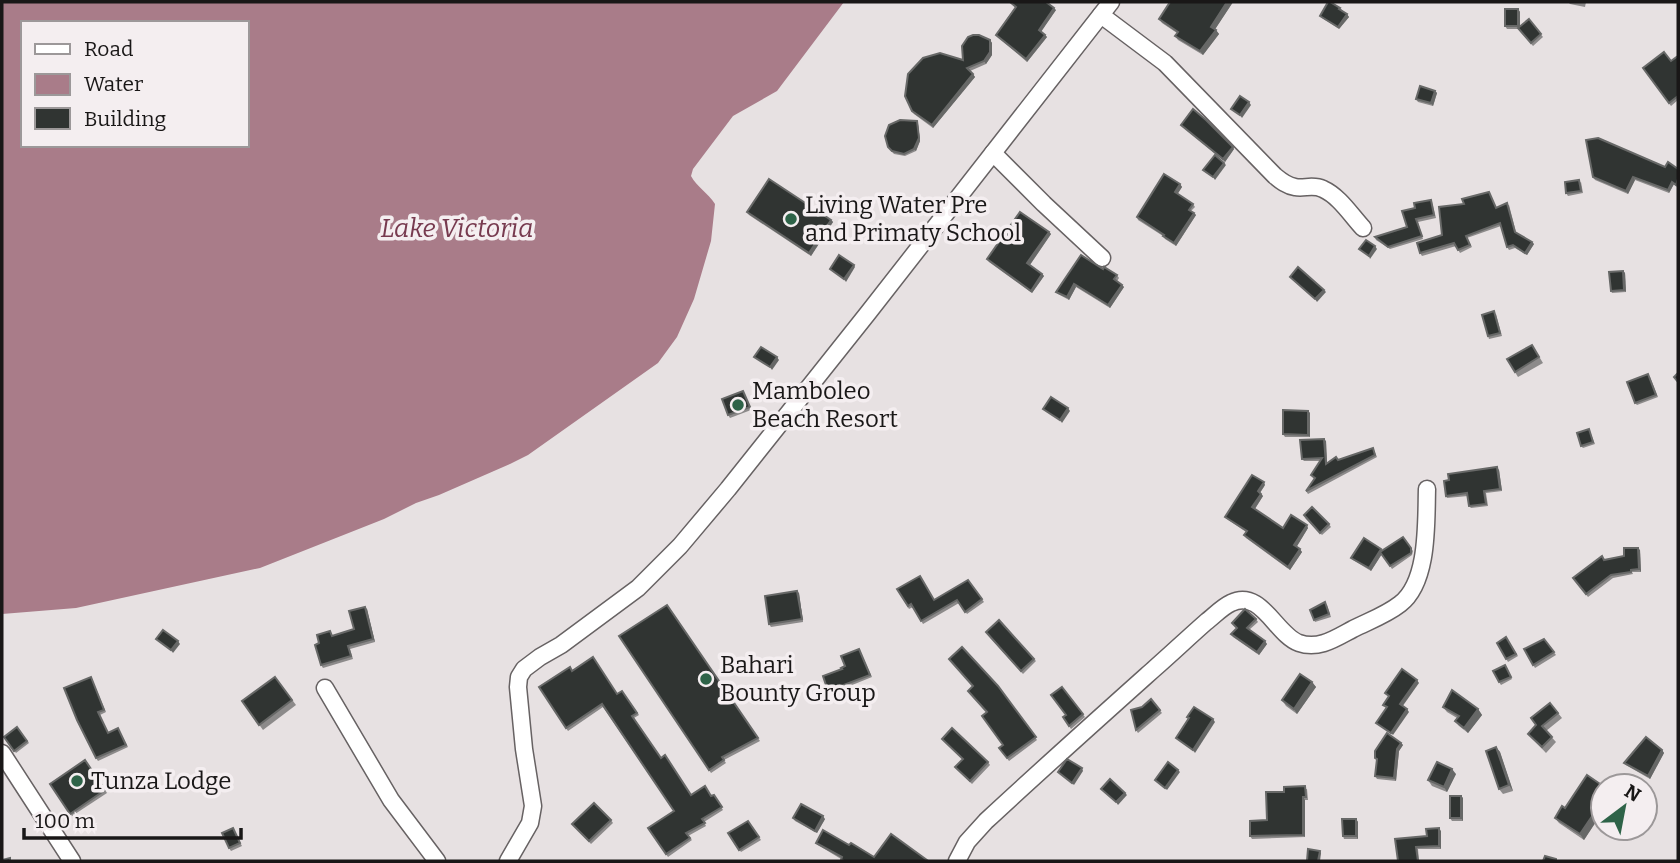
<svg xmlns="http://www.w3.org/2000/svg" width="1680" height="863" font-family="Bitter,serif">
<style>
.water{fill:#a97c89;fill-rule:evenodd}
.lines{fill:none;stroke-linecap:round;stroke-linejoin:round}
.minor-casing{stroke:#676263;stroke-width:19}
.minor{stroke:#fff;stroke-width:16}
.wall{fill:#8c8a8a}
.shaded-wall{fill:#676867}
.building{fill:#303432;stroke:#676867;stroke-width:2}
.poi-dot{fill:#2e6348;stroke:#f4eef0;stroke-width:2.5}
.labels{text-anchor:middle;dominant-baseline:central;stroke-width:7;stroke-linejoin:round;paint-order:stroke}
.poi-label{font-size:24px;fill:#191717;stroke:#f4eef0;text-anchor:start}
.water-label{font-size:26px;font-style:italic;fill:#773a4f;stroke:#f4eef0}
</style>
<rect width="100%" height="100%" fill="#e7e1e2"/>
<path class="water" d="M2,2h842l-67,89 -44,25 -40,53 -2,7c6,11 17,17 24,28l-4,37 -17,58 -17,38 -19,26 -130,92 -18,9 -71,31 -23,8 -32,16 -124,49 -184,40 -74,6zM23,23h224v122h-224z"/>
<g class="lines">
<g class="minor-casing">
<g id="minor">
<path d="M1101,15l64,48 110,113c6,5 12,10 20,11 9,2 18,-3 28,2 16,7 28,26 40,39"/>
<path d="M993,153l51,51 58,54"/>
<path d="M325,688l66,112 46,61"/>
<path d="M2,753l70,108"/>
<path d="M508,861l22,-38 3,-17 -9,-57 -6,-62 1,-10 5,-8 16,-12 21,-12 77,-57 42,-42 48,-57 140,-176 243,-311"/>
<path d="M957,861l10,-19 19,-21c56,-52 112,-102 169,-153 17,-15 34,-31 51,-46 8,-6 16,-15 25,-19 30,-15 45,32 68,40 20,7 37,-5 54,-14 16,-8 33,-14 47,-25 29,-22 26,-82 27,-115"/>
</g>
</g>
<use href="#minor" class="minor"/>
</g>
<g class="wall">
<path d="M1010,2l46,8 -15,21 6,6 -20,25 -31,-27 19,-28z"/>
<path d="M1170,2h63l-18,27 4,5 -16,21 -25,-15 -3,-4 2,-3 -15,-10 -3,-4z"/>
<path d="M1568,2h18l-1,5 -15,-3z"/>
<path d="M1340,8l9,9 -10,12 -17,-11 -2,-2z"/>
<path d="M1518,9l2,3v14l9,-7 14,18 -10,9 -15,-17h-11l-2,-3z"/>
<path d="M990,40l2,3v12l-6,9 -16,7 5,6 -42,51 -19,-14 -2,-3 51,-51z"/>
<path d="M1678,56v44l-7,6 -28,-38 28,-7z"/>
<path d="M1435,91l2,2 -4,13 -15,-4 -2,-3z"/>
<path d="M917,121l1,3 2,17 -4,10 -11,5 -11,-2 -6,-7z"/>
<path d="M1181,125l53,24 -9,13z"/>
<path d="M1665,167l12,20 -3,-3 -5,9 -34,-13 -7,14 -33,-14 -2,-3z"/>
<path d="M1581,182l2,11 -15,3 -2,-3z"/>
<path d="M1180,184l2,3 -5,7 16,10 2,3 -4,4 5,4 -20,31 -11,-7 -2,-3 -25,-16 -1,-3z"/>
<path d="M1489,192l7,16 13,-3 7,27 18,12 -7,11 -12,-7 -6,2 -2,-3 -6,-21 -34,12 5,9 -12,6 -4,-7 -34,10 -2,-3 22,-18 22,-31z"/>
<path d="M1431,200l1,2 4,16 -18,4 5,17 -33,10 -14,-9 -1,-3 32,-10 8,-19z"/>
<path d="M747,212l84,8 2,2 -22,34 -62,-41z"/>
<path d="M1049,232l2,2 -21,31 12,9 2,2 -12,17 -43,-31 -2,-3z"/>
<path d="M1103,269l14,6 2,3 -2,3 7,6 -14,21 -34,-21 -7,13 -11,-6 -2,-2z"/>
<path d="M1623,271l2,2 1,19 -14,1 -1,-2z"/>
<path d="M1496,314l6,22 -13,3 -1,-3z"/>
<path d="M1532,345l11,18 -25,14 -11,-18z"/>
<path d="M1650,377l8,20 -21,8 -2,-2z"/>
<path d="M743,391l8,19 -21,8 -2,-3z"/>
<path d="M1308,411l2,2v24h-25l-2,-3z"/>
<path d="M1589,429l6,15 -12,4 -2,-2z"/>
<path d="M1326,441l1,22 12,-3 34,-12 4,9 -69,37 -2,-3 8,-12 -3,-4 9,-14h-16l-2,-2z"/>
<path d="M1499,470l3,21 -16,2 2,13 -17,2 -2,-2 -1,-10 -21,2 -1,-2z"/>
<path d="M1265,485l-5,8 3,3 -8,13 28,19h25l-12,19 6,5 -12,18 -44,-32 -2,-3 2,-3 -19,-13 -2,-2z"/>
<path d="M1305,518l24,6 2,3 -9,8z"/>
<path d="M1403,537l10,14 -1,4 -20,14 -10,-15 -11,17 -18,-11 -2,-2 30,-9 1,2z"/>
<path d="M1640,550l1,22h-9l1,2 -20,4 -25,19 -15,-19 31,-18 20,-4z"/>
<path d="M968,580l16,22 -17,12 -8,-11 -36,21 -10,-17 -4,2 -12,-20 38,11z"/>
<path d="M799,593l4,29 -32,5 -2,-3z"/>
<path d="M667,605l93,136 -36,19 2,3 -15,10 -92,-137z"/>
<path d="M1327,605l4,12 -16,5 -1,-2z"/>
<path d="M367,609l8,33 -25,7 3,10 -30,9 -2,-3 -2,-22 11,-12 3,5 21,-7z"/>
<path d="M1256,619l2,3 -9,8 18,14 -8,11 -26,-18 -2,-3 6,-6 -5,-5z"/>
<path d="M988,635l46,24 2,2 -13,13z"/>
<path d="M1506,637l12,19 -10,6 -11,-19z"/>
<path d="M1544,639l12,16 -21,13 -11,-19z"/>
<path d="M859,649l13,28 -42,17 -2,-3 14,-22z"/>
<path d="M1507,668l5,11 -11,6 -2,-3z"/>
<path d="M572,671l45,23 5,-3 17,24 -5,3 27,40 30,37 20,1 3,-1 9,15 -19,12 2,4 -18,10 4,4 -24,17 -20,-29 26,-17 -71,-104 -35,24 -29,-44z"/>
<path d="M91,677l15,35 -6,3 8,18 10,-5 10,19 -30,14 -2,-3z"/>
<path d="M275,677l21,28 -33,25 -21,-29z"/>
<path d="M1312,682l4,5 -19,27 -11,-8 -4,-6z"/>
<path d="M998,686l39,54 -28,21 -10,-13 4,-3 -17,-33z"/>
<path d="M1062,687l23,30 -14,12 -8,-12 3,-2z"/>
<path d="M1151,699l11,14 -24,20 -2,-3 6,-23z"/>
<path d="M1550,703l12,15 -16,13 10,11 -10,11 -18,-19 8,-8z"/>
<path d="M1443,707l35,2 4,6 -14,18 -9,-7 -4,-5 2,-3 -10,-6z"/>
<path d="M17,727l12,16 -13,10 -12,-16z"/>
<path d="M942,739l46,23 2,3 -18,19 -17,-17 8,-8z"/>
<path d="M1401,743l2,2 -4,6 -3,30 -19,-2 -2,-3 2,-15 -2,-3z"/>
<path d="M1496,747l4,5 13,39 -10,3 -4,-5z"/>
<path d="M1662,750l2,3 -14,26 -24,-14 -2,-2z"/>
<path d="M85,760l22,33 -35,23 -22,-32z"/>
<path d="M1456,774l-9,18 -15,-6 -4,-6z"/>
<path d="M1603,786v25l-19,29 -25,-17 -4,-5 10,-10z"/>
<path d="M1307,789l1,11h-3v37l-53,2 -2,-3 17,-16 17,-28z"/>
<path d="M1461,796l2,2v23h-11l-2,-3z"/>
<path d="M793,818l32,1 -8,14 -22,-12z"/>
<path d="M1356,819l2,3v17h-14l-1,-3z"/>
<path d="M611,820l2,3 -22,21 -19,-20z"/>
<path d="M748,821l13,19 -20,12 -13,-19z"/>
<path d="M234,831l8,15 -11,5 -2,-3z"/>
<path d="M1441,831v18h-23l1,12h-21l29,-25z"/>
<path d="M816,843l33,2 25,12 54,4h-86l-1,-2 -23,-14z"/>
</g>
<g class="shaded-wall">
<path d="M1227,2h6l-19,29 -3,-4z"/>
<path d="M1054,8l2,2 -15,22 -2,-2z"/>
<path d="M1518,9l2,3v17l-2,-3z"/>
<path d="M1347,14l2,3 -10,12 -1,-2z"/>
<path d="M1216,30l3,4 -16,21 -3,-4z"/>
<path d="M1045,35l2,2 -20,25 -1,-3z"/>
<path d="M990,40l2,3v12l-6,9 -2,-3z"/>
<path d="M973,74l2,3 -42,51 -1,-3z"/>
<path d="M1435,91l2,2 -4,13 -2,-3z"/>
<path d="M1249,102l2,3 -9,13 -2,-3z"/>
<path d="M917,121l1,3 2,17 -4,10 -2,-2z"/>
<path d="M1233,147l1,2 -9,13 -2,-3z"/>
<path d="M1224,163l2,2 -11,15 -2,-3z"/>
<path d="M1633,177l2,3 -7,14 -2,-3z"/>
<path d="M1672,182l2,2 -5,9 -1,-3z"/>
<path d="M1180,184l2,3 -5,8 -2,-3z"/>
<path d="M1194,213l2,2 -20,31 -2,-3z"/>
<path d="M831,220l2,2 -22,34 -2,-3z"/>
<path d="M1049,232l2,2 -22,32 -2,-3z"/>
<path d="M1532,242l2,2 -7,11 -2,-2z"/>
<path d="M1375,246l2,3 -7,10 -1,-3z"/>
<path d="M854,265l1,2 -9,15 -2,-3z"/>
<path d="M1623,271l2,2 1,19 -2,-2z"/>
<path d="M1042,274l2,2 -12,17 -1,-2z"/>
<path d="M1074,284l2,3 -7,13 -2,-3z"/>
<path d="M1122,285l2,2 -14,21 -2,-3z"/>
<path d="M1324,290l2,2 -9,10 -2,-3z"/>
<path d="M777,357l2,3 -7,10 -2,-3z"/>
<path d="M1068,408l2,3 -8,12 -2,-3z"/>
<path d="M1308,411l2,2v24l-2,-2z"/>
<path d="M1324,439l2,2 1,25 -1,-2z"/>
<path d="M1497,467l2,3 3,21 -2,-2z"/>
<path d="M1264,482l1,3 -6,9 -1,-3z"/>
<path d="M1261,494l2,2 -9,14 -2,-3z"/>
<path d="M1307,525l1,3 -12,20 -2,-3z"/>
<path d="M1638,548l2,2 1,22 -2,-3z"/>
<path d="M1300,549l2,3 -12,18 -2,-3z"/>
<path d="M1381,549l2,3 -12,19 -2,-3z"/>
<path d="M797,591l2,2 4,29 -1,-3z"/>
<path d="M365,607l2,2 8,33 -2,-3z"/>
<path d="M178,641l2,3 -7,9 -2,-3z"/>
<path d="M1265,641l2,3 -8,11 -2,-3z"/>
<path d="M1417,680l2,3 -17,24 -2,-3z"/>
<path d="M1312,682l4,5 -19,27 -3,-5z"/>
<path d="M1407,709l2,3 -16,23 -2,-2z"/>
<path d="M1478,709l4,6 -14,18 -4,-5z"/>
<path d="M1213,719l2,3 -20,31 -2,-3z"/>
<path d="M1401,743l2,2 -4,6 -3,30 -2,-3 3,-29z"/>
<path d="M1496,747l4,5 13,39 -4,-6z"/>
<path d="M1662,750l2,3 -14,26 -2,-3z"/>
<path d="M1082,768l1,3 -9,14 -2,-2z"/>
<path d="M1452,769l4,5 -9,18 -3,-5z"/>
<path d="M1178,770l2,2 -13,18 -2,-2z"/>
<path d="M1125,793l2,2 -9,10 -2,-3z"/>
<path d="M1461,796l2,2v23l-2,-3z"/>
<path d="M1303,797l2,3v37l-2,-2z"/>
<path d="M1603,800v11l-19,29 -4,-6z"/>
<path d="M823,816l2,3 -8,14 -2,-2z"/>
<path d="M1356,819l2,3v17l-2,-3z"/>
<path d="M1439,828l2,3v18l-2,-3z"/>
<path d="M1320,851l1,2 -1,8h-2z"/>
</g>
<g class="building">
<path d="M1010,2h36l8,6 -15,22 6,5 -19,24 -30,-24 20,-28z"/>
<path d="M1170,2h57l-16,25 5,3 -16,21 -25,-15 3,-4 -19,-13z"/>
<path d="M1328,2h2l10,6 -1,1 8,5 -9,13 -18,-11z"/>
<rect x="1505" y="9" width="13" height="17"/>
<path d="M1529,19l12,15 -10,9 -13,-15z"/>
<path d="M973,35h6l11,5v12l-6,9 -17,7 6,6 -41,51 -20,-14 -7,-15 3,-22 15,-16 17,-5 23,7 -1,-14 6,-9z"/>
<path d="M1664,52l7,9 7,-5v40l-9,7 -26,-35z"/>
<path d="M1420,86l15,5 -4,12 -15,-4z"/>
<path d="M1240,96l9,6 -9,13 -9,-6z"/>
<path d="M1193,109l13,11 27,27 -10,12 -42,-34z"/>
<path d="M900,120l17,1 2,17 -5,11 -10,5 -12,-3 -4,-4 -3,-11 4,-11z"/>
<path d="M1598,138l67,29 3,-5 10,7v10l-2,6 -4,-3 -4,8 -35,-13 -7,14 -33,-14 -7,-37z"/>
<path d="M1215,155l9,8 -11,14 -10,-7z"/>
<path d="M1164,174l16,10 -5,8 18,12 -4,6 5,3 -20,30 -11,-7 1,-1 -27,-18z"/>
<path d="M769,179l62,41 -22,33 -62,-41z"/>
<path d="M1579,180l2,11 -15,2 -1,-11z"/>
<path d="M1489,192l7,16 11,-5 8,29 17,10 -7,11 -12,-8 -6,2 -7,-24 -34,13 4,9 -12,5 -4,-7 -34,10 -3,-10 25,-8 -3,-28 25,-3 -2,-5z"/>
<path d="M1431,200l3,15 -18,4 6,17 -34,11 -13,-10 32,-10 -5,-16 13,-3 -1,-5z"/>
<path d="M1020,212l29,20 -22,31 15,11 -11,17 -44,-32z"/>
<path d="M1366,240l9,6 -6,10 -10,-7z"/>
<path d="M839,255l15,10 -10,14 -14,-10z"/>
<path d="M1081,255l22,14 1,-2 13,8 -3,4 8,6 -14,20 -34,-21 -7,13 -11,-5z"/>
<path d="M1298,267l26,23 -9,9 -25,-22z"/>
<path d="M1623,271l1,19 -13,1 -2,-19z"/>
<path d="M1494,311l6,22 -12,3 -6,-21z"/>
<path d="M1532,345l7,12 -24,15 -8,-13z"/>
<path d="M761,347l16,10 -7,10 -16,-10z"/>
<path d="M1678,373v9l-4,-5z"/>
<path d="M1648,374l8,21 -21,8 -8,-21z"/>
<path d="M743,391l7,16 -22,8 -6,-16z"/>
<path d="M1051,397l17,11 -8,12 -17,-11z"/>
<path d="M1283,410l25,1v24l-25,-1z"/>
<path d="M1589,429l4,13 -12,4 -4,-13z"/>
<path d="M1324,439l2,25 10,-7 2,3 35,-12 2,7 -69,36 9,-13 -4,-3 11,-17 -20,1 -2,-19z"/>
<path d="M1497,467l3,22 -16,2 2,13 -17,2 -2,-13 -21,3 -2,-15 5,-1 -1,-6z"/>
<path d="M1252,475l12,7 -6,9 3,3 -9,13 31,21 8,-13 16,10 -13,20 6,4 -12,18 -44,-32 3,-4 -22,-14z"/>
<path d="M1312,507l17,17 -9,9 -16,-18z"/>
<path d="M1403,537l8,11v5l-21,13 -10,-14z"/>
<path d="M1364,538l17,11 -12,19 -18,-10z"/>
<path d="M1624,548h14l1,21 -8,1v2l-20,3 -25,19 -13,-16 29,-22 2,4 20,-4z"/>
<path d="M920,576l14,24 34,-20 14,19 -17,13 -8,-12 -36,21 -10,-17 -3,2 -11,-17z"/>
<path d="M797,591l5,28 -33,5 -4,-28z"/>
<path d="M1325,602l4,12 -15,6 -4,-10z"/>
<path d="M667,605l91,133 -36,19 2,3 -15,10 -90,-134z"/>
<path d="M365,607l8,32 -25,7 3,10 -30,9 -6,-20 4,-2 -2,-8 13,-4 2,5 22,-7 -5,-18z"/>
<path d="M1245,609l11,10 -9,9 18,13 -8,11 -26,-18 6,-6 -5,-5z"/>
<path d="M999,620l35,39 -13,12 -35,-39z"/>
<path d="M163,630l15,11 -7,9 -15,-11z"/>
<path d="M1506,637l10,17 -10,5 -9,-16z"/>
<path d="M1544,639l10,13 -21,13 -9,-16z"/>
<path d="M962,647l36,39 38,51 -29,21 -8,-10 4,-3 -21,-29 5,-4 -19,-21 5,-5 -24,-27z"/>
<path d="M859,649l11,26 -42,16 -5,-15 19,-7 -1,-1 4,-2 -4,-10z"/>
<path d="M593,657l24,37 5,-3 15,22 -5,3 29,42 4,-3 26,40 14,-9 6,10 3,-1 8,12 -20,12 3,4 -19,10 4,5 -24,16 -18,-26 26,-17 -72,-107 -36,24 -27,-41 31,-20 2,4z"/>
<path d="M1505,665l6,12 -12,5 -6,-11z"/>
<path d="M1402,669l15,11 -17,24 7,5 -16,24 -15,-10 11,-16 -4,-2 6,-9 -4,-3z"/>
<path d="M1300,674l12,8 -18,27 -12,-9z"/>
<path d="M91,677l13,33 -6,2 10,21 10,-5 8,17 -30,13 -19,-38 -13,-32z"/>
<path d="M275,677l17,23 -33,25 -17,-24z"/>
<path d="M1062,687l21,27 -14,12 -6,-9 3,-2 -15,-20z"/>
<path d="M1452,690l26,19 -14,19 -9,-7 4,-5 -16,-9z"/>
<path d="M1151,699l9,11 -24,20 -5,-20 11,-3z"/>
<path d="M1550,703l8,10 -16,13 10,11 -10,10 -14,-13 8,-9 -5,-7z"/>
<path d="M1194,707l19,12 -20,31 -17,-12 13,-20 -2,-1z"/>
<path d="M17,727l10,14 -13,10 -10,-14z"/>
<path d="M952,728l36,34 -18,19 -15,-14 8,-8 -21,-20z"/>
<path d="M1387,733l14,10 -4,6 -3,29 -19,-2 2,-17 -2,-1v-7z"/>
<path d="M1646,737l16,13 -14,26 -24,-13z"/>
<path d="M1496,747l13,38 -10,4 -13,-38z"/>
<path d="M1067,759l15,9 -10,15 -14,-11z"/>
<path d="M85,760l20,30 -35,24 -20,-30z"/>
<path d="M1168,762l10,8 -13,18 -10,-8z"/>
<path d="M1437,762l15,7 -8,18 -16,-7z"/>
<path d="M1587,775l16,11v14l-23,34 -25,-16 7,-12 3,2z"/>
<path d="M1110,779l15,14 -9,9 -15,-13z"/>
<path d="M1305,786l1,11h-3v38l-53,1v-15l17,-1 -1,-28h18v-5z"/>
<rect x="1450" y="796" width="11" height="22"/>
<path d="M594,803l17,17 -22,21 -17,-17z"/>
<path d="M801,804l22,12 -8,15 -22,-13z"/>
<path d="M1342,819h14v17h-13z"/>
<path d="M748,821l11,16 -20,13 -11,-17z"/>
<path d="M233,828l7,15 -11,5 -7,-15z"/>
<path d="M1439,828v18l-23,1 2,14h-20l-3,-22 32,-3 -1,-7z"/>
<path d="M823,830l26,15 2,-2 23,14 17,-23 36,26 -1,1h-82l-3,-1 1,-3 -26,-14z"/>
<path d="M1308,849l12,2 -2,10h-11z"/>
<path d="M1545,856l11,3v2h-13z"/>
<path d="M10,858v3h-8v-1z"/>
</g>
<g class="poi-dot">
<circle cx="791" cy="219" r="7"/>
<circle cx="738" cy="405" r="7"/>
<circle cx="706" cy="679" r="7"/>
<circle cx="77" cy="781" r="7"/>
</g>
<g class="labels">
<g class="poi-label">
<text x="805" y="205">Living Water Pre<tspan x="805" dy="28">and Primaty School</tspan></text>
<text x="752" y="391">Mamboleo<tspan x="752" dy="28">Beach Resort</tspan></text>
<text x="720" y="665">Bahari<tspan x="720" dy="28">Bounty Group</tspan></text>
<text x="91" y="781">Tunza Lodge</text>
</g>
<g class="water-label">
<text x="457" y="228">Lake Victoria</text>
</g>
</g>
<rect width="1680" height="863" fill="none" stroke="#191717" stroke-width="7"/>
<rect x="21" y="21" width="228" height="126" fill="#f4eef0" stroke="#9c9899" stroke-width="2"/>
<rect x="35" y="44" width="35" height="10" fill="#ffffff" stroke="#9c9899" stroke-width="2"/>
<text x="84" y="56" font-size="21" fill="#191717">Road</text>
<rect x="35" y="74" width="35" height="21" fill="#a97c89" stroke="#9c9899" stroke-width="2"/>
<text x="84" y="91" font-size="21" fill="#191717">Water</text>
<rect x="35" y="108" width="35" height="21" fill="#303432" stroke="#9c9899" stroke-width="2"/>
<text x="84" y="126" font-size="21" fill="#191717">Building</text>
<g transform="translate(1624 807) rotate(32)"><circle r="33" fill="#f4eef0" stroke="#9c9899" stroke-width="2"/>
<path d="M0-5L12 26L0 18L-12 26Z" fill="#2e6348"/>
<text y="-10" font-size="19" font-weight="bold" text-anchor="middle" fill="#191717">N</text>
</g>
<path d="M24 828v10h217v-10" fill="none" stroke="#191717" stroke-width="3.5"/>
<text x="35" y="828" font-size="21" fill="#191717" stroke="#f4eef0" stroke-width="5" paint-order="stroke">100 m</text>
</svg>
